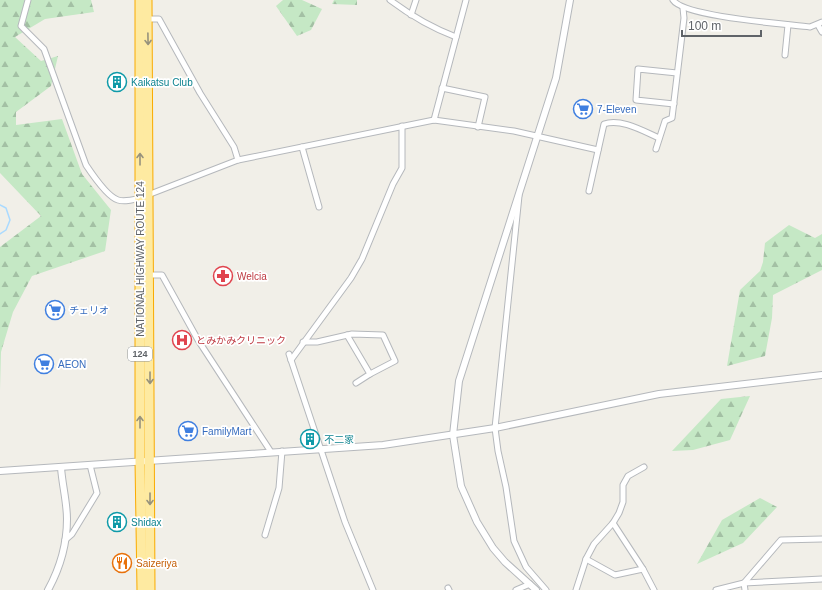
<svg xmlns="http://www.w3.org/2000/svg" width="822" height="590" font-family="Arial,'Noto Sans JP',sans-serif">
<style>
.forest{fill:url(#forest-firs)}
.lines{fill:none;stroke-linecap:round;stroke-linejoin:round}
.stream{stroke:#aadaff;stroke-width:1.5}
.minor-casing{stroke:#b5b8bc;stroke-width:7}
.tertiary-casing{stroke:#b5b8bc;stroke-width:8}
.trunk-casing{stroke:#f9ab00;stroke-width:11}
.minor{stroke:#fff;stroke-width:5}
.tertiary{stroke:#fff;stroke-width:6}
.trunk{stroke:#feeaa1;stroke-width:9}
.oneway{stroke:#97927c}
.labels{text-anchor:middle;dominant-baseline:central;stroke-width:3.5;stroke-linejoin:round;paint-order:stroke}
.shield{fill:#fff;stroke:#8f9295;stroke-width:1}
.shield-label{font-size:9px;font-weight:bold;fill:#5f6368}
.culture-label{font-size:10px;fill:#0d838f;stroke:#fff;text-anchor:start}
.shop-label{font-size:10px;fill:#366cbe;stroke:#fff;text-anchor:start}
.street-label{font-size:10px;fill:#5f6368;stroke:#fff}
.health-label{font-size:10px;fill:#be3a42;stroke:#fff;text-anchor:start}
.food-label{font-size:10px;fill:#c56008;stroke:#fff;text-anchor:start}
</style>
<defs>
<pattern id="forest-firs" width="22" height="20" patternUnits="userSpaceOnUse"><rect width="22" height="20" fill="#c5e8c5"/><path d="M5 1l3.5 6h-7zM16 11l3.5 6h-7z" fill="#a3c0a4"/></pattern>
</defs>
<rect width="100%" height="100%" fill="#f1efe8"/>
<g class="forest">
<path d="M0,0h91l3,12 -49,7 -30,18 26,24 17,-5 -7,30 -35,26v13l46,-6 20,55 29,36 -6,41 -73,25 -19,36 -12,40 -1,38v-143l41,-31 -41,-43z"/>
<path d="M283,0h19l20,9 -11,21 -14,6 -21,-30z"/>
<path d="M334,0h23v5l-25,-1z"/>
<path d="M789,225l26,13 7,-4v36l-49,25 -1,23 -7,38 -38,10 13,-76 20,-19 3,-9 2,-19z"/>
<path d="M750,396l-20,44 -37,10 -21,1 49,-52z"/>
<path d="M760,498l17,9 -34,36 -46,21 25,-44z"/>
</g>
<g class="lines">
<path class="stream" d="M0,205l6,3 4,12 -4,10 -6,4"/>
<g class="minor-casing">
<g id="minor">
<path d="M28,0l-7,26 23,23 42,116c6,9 22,32 32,35 7,2 14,0 22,-2l98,-38 196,-40 80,11 84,19"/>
<path d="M390,0c20,15 42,28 66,37"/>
<path d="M673,0c11,17 114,24 137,27l12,-5"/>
<path d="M411,15l5,-15"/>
<path d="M146,19h13l41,74 34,54 4,13"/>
<path d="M818,25l4,7"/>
<path d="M785,55l3,-30"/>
<path d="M442,88l43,9 -7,30"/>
<path d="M674,104l-38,-4 2,-31 39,4"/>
<path d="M434,120l32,-120"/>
<path d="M302,147l17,60"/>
<path d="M656,149l9,-28 7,-3 12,-100 -1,-10"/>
<path d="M589,191l15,-67c17,-6 39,7 55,14"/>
<path d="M519,196l-24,232 3,23 8,36 8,54 12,26 20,23"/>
<path d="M147,275h15l36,65 73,112"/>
<path d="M347,335l23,39 -14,9"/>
<path d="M303,342h14l35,-8 31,1 12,26 -25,13"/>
<path d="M289,354l56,168 28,68"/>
<path d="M291,360l60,-82 11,-19 31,-75 9,-16v-42"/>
<path d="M613,523l30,46 11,21"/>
<path d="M265,535l14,-47 3,-37"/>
<path d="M65,540l7,-6 25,-41 -7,-28"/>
<path d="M586,559l29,16 28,-6"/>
<path d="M448,588l1,2"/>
<path d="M516,590l14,-6"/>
<path d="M576,590l10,-31 8,-15 19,-21 6,-10 4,-11v-17l5,-9 16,-9"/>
<path d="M716,590l28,-7 78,-4"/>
<path d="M745,590l-1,-7 37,-43 41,-1"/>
</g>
</g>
<g class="tertiary-casing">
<g id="tertiary">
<path d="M0,471l383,-26 112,-17 164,-34 163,-19"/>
<path d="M48,590c12,-22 19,-45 19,-71 0,-17 -5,-35 -6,-52"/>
<path d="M536,590l-31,-28 -12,-14 -16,-26 -16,-36 -8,-51 6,-54 97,-303 14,-78"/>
</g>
</g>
<g class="trunk-casing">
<g id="trunk">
<path d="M140,0v461l2,129"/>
<path d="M147,0l3,590"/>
</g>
</g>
<use href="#minor" class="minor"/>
<use href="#tertiary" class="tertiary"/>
<use href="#trunk" class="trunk"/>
</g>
<defs><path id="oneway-shaft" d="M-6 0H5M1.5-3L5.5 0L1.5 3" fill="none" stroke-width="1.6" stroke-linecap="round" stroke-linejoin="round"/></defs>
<g class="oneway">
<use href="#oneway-shaft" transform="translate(148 39) rotate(89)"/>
<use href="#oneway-shaft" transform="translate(140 159) rotate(-90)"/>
<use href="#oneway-shaft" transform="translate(150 378) rotate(90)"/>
<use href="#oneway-shaft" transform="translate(140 422) rotate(-90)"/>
<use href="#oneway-shaft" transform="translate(150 499) rotate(90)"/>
</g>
<defs>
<g id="building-ring" transform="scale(1)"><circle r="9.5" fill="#fff" stroke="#0f9aa8" stroke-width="1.5"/><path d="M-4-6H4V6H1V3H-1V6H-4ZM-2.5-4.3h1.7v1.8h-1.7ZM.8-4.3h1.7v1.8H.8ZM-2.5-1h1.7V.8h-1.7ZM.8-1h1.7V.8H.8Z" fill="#0f9aa8"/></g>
<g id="supermarket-ring" transform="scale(1)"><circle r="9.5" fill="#fff" stroke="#3f7fe0" stroke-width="1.5"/><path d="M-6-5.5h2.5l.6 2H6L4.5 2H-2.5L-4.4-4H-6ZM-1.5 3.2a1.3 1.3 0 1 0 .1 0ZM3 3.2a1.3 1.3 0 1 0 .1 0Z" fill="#3f7fe0"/></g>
<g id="pharmacy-ring" transform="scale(1)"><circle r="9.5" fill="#fff" stroke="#e0444e" stroke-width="1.5"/><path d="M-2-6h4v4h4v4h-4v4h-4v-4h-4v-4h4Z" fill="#e0444e"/></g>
<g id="hospital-ring" transform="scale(1)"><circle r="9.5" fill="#fff" stroke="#e0444e" stroke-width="1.5"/><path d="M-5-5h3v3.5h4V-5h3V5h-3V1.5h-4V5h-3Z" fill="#e0444e"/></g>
<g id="restaurant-ring" transform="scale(1)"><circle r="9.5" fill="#fff" stroke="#e8710a" stroke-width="1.5"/><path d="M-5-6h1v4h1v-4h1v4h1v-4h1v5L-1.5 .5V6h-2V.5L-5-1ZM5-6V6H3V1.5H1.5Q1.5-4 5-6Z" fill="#e8710a"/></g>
</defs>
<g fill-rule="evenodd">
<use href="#building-ring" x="117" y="82"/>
<use href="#supermarket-ring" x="583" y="109"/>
<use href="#pharmacy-ring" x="223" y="276"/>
<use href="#supermarket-ring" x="55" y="310"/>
<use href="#hospital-ring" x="182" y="340"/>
<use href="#supermarket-ring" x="44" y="364"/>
<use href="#supermarket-ring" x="188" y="431"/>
<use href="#building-ring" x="310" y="439"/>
<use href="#building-ring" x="117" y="522"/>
<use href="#restaurant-ring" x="122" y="563"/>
</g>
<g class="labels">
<rect class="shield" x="128" y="347" width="24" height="14" rx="3"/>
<g class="shield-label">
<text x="140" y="354">124</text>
</g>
<g class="culture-label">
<text x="131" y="82">Kaikatsu Club</text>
<text x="324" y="439">不二家</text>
<text x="131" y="522">Shidax</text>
</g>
<g class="shop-label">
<text x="597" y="109">7-Eleven</text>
<text x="69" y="310">チェリオ</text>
<text x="58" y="364">AEON</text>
<text x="202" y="431">FamilyMart</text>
</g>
<g class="street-label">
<text transform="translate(140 259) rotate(-90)">NATIONAL HIGHWAY ROUTE 124</text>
</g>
<g class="health-label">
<text x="237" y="276">Welcia</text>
<text x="196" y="340">とみかみクリニック</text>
</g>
<g class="food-label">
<text x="136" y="563">Saizeriya</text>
</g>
</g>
<path d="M682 30v6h79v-6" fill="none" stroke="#5f6368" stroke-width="2"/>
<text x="688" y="30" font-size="12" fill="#5f6368" stroke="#ffffff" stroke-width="3" paint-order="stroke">100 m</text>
</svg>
